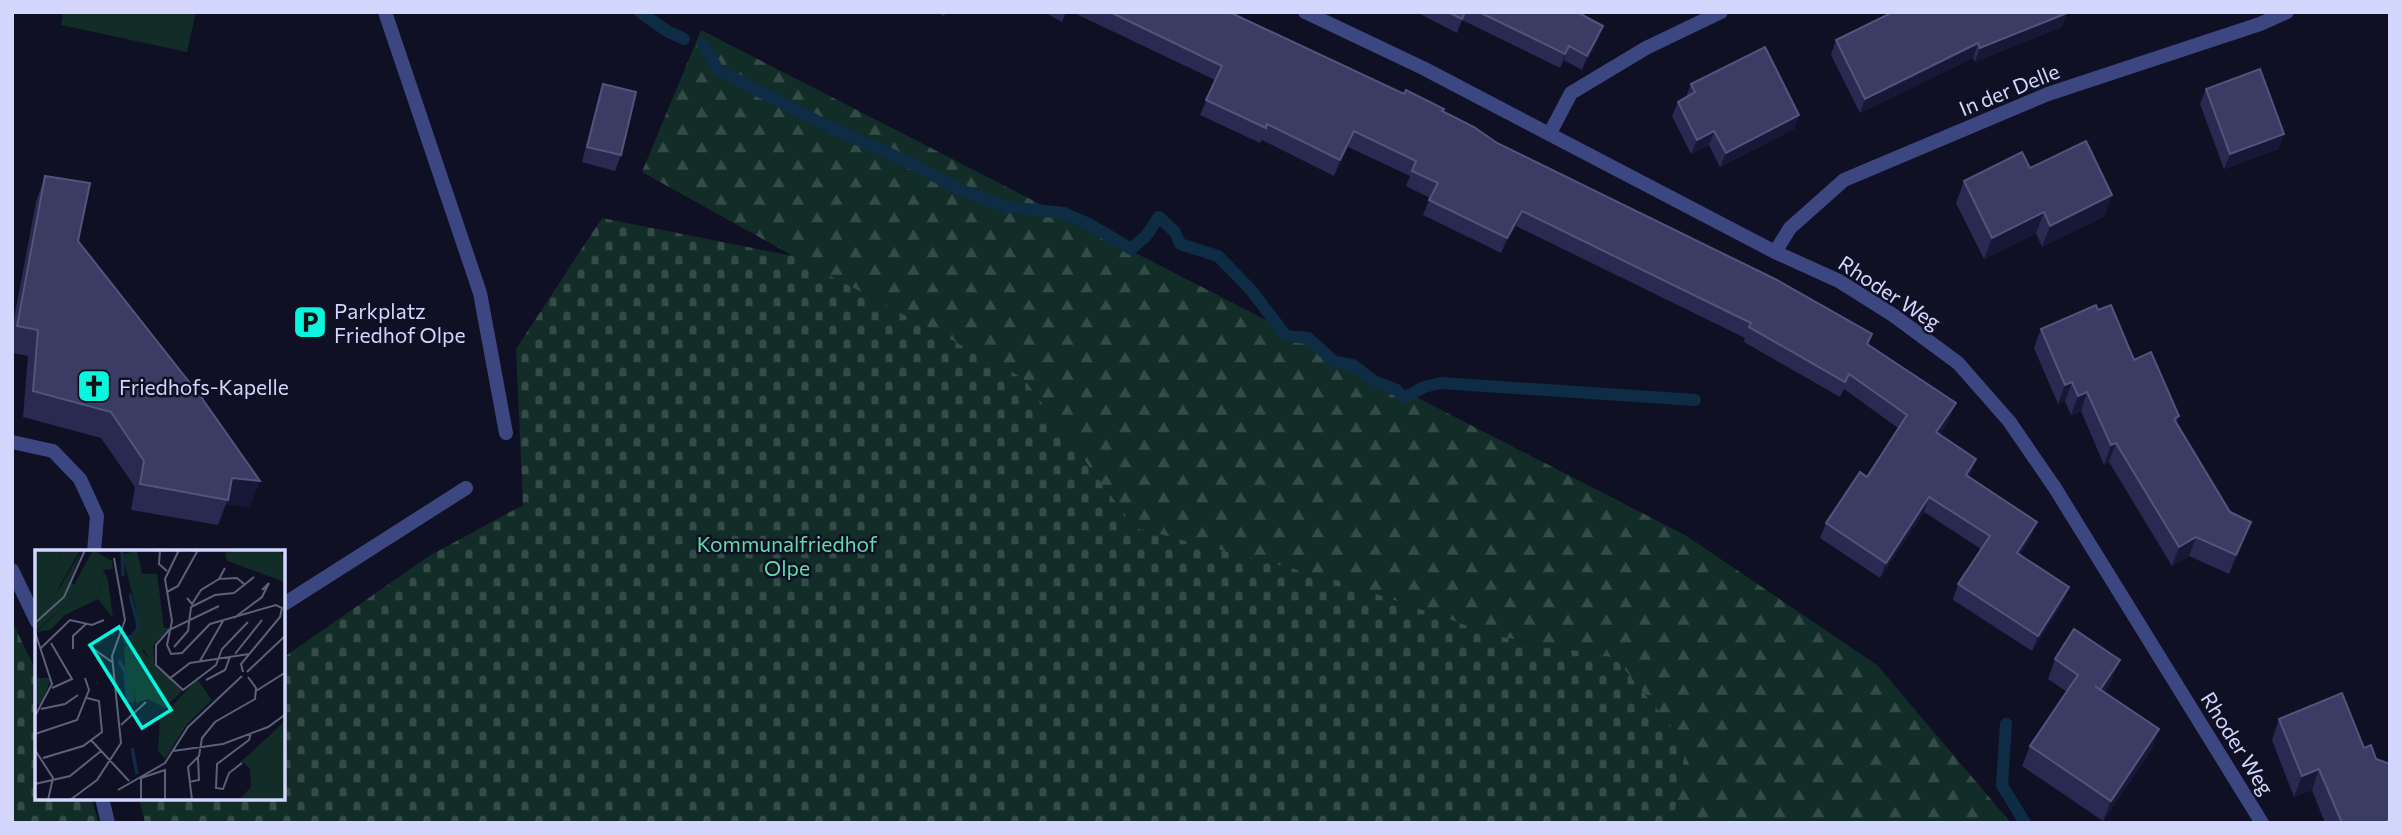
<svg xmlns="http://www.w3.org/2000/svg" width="2402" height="835" font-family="Commissioner,sans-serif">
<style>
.forest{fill:url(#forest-firs)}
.cemetery{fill:url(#cemetery-stones)}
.park{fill:#122d27}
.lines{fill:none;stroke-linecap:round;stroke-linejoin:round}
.stream{stroke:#0e2c44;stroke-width:12}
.lane{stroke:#3c4781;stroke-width:14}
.street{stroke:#3c4781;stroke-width:14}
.wall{fill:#292951}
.shaded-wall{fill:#171737}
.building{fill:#3b3c64;stroke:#53547c;stroke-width:2}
.labels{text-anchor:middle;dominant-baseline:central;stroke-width:5;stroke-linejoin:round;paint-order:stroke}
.street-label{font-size:21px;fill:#d3d7fe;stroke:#0f1024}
.poi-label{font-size:21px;fill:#d3d7fe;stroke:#0f1024;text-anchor:start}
.park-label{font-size:21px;fill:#62dba5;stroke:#0f1024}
.inset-river{fill:none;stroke:#0e2c44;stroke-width:3.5}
.inset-road{fill:none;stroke:#5d607b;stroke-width:2}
.view{fill:#08f5de;fill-opacity:0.15;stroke:#08f5de;stroke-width:3.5}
.inset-edge{fill:none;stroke:#d3d7fe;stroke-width:3.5}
</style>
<defs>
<pattern id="forest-firs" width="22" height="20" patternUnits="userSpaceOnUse" patternTransform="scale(1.75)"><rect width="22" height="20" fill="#122d27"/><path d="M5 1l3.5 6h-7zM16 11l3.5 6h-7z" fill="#344b47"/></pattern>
<pattern id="cemetery-stones" width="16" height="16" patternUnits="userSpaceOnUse" patternTransform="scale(1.75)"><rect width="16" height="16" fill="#122d27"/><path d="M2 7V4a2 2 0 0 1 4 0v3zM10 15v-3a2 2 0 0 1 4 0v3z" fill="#344b47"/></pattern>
</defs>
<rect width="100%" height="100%" fill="#0f1024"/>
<path class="forest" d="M701,30l984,505 192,130 134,158h-338l13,-79 -71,-86 -118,-22 -164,-57 -198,-51 -112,-150 -230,-122 -151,-84z"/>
<g class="cemetery">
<path d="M602,218l191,38 230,122 112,150 198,51 164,57 118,22 71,86 -13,79h-1528l-6,-25h145v-141l145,-101 94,-51 -7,-156z"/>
<path d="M12,621l25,52v125h54l8,25h-87z"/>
</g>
<path class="park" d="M63,12h133l-9,40 -126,-27z"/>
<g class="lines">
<g class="stream">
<path d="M640,12l27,19 17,8"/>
<path d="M703,44l15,26 109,56 88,39 41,23 50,19 58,6 25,11 42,25 15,-13 13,-19 16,15 5,12 38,12 33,34 35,46 22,2 27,24 18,3 21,16 23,9 7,8 20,-11 17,-4 254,17"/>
<path d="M2006,724l-4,61 23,38"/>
</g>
<g class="lane">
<path d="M12,442l41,9 27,28 17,37 -3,36"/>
<path d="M12,570l25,52"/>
<path d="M284,604l182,-116"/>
<path d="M102,798l6,25"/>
</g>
<g class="street">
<path d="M385,12l95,281 26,140"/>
<path d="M1305,12l118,56 352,184 64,29 54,34 65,48 51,58 46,67 207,335"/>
<path d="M1550,133l21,-40 75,-45 75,-36"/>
<path d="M1775,252l15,-24 54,-48 204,-86 212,-70 27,-12"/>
</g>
</g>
<g class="wall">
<path d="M936,12h10l-2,4z"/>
<path d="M1044,12h22l-4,10z"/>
<path d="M1072,12h157l175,82 40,15 -1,3 54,31 375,191 -4,11 82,73 -10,16 31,41 -2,2 62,60 -11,18 49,32 -6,15 -31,49 -79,-51 5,-16 23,-35 -57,-37 -44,66 -60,-40 6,-15 41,-46 31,-49 -54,-39 -4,8 -96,-55 1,-4 -229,-112 -15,27 -78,-38 7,-17 -24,-12 4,-10 -62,-29 -14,29 -72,-36 -2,3 -60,-28 15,-35z"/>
<path d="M1416,12h161l26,14 -5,14 -16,30 -18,-10 -4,8 -98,-48 -5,13z"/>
<path d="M2067,13l-5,14 -87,35 -2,-4 -113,55 -29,-58 5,-15z"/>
<path d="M603,84l18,71 -6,16 -33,-9 16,-63z"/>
<path d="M1691,84l108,31 -5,14 -74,38 -11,-22 -18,9 -19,-38 6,-14 8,-5z"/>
<path d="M2206,89l78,45 -6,15 -54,20 -24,-65z"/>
<path d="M2030,168l75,48 -63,31 -6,-14 -52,26 -28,-56 8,-22z"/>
<path d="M45,176l33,65 172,266 -24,-3 -8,21 -87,-15 4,-23 -34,-49 -78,-21 5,-61 -16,-3v-24l24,-127z"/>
<path d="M2098,310l36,50 45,56 -3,7 68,118 -15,33 -40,-18 -17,10 -63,-104 -5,3 -23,-54 -10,4 -6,-14 -7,3 -24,-56 7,-19z"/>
<path d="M2055,659l57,21 -7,12 47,57 -49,72 -81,-55 8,-20 37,-54 -19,-13z"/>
<path d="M2279,719l111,104h-65l-13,-33 -18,7 -22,-57z"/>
</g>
<g class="shaded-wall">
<path d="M2067,13l-5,14 -87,35 5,-14z"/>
<path d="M1603,26l-5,14 -16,30 5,-14z"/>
<path d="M1978,43l-5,15 -113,55 5,-14z"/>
<path d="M1569,46l-5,14 -4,8 5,-14z"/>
<path d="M1799,115l-5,14 -74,38 6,-14z"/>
<path d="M1354,131l-6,16 -14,29 6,-16z"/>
<path d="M1714,131l-5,14 -18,9 6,-14z"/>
<path d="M2284,134l-6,15 -54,20 6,-15z"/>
<path d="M2112,195l-7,21 -63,31 8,-21z"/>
<path d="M1522,211l-6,15 -15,27 6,-15z"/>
<path d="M2044,212l-8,21 -52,26 8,-21z"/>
<path d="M2072,382l-7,19 -7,3 7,-19z"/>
<path d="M2087,392l-6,19 -10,4 7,-19z"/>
<path d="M1956,403l-6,15 -19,30 5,-16z"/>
<path d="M2116,443l-7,19 -5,3 7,-20z"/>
<path d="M1976,459l-5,16 -11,16 6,-16z"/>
<path d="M232,478l28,3 -10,26 -24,-3z"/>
<path d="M1929,497l-5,15 -44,66 6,-15z"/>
<path d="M2037,522l-6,15 -20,31 6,-15z"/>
<path d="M2251,522l-7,19 -15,33 7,-19z"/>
<path d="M2196,537l-7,19 -17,10 7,-19z"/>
<path d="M2069,587l-6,15 -31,49 6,-15z"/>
<path d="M2120,660l-8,20 -19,30 7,-20z"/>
<path d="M2159,729l-7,20 -49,72 8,-20z"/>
<path d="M2319,769l-7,21 -18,7 8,-21z"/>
</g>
<g class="building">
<path d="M1110,12h119l175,82 2,-4 38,19 -2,2 32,16 23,16 280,137 95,54 -5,10 89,59 -20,29 40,27 -10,16 71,47 -20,31 52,34 -31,49 -80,-52 32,-48 -61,-39 -43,66 -60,-40 34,-51 7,5 40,-62 -58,-41 -4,8 -96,-55 2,-4 -229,-112 -15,27 -78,-38 9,-17 -26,-12 4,-10 -62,-30 -14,29 -73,-36 -1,4 -60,-28 16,-34z"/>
<path d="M1448,12h17l-3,7z"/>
<path d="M1479,12h98l26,14 -16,30 -18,-10 -4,8z"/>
<path d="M1893,12h174v1l-87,35 -2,-5 -113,56 -29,-59z"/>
<path d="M1765,47l34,68 -73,38 -12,-22 -17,9 -19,-38 17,-10 -4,-8z"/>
<path d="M2260,69l24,65 -54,20 -24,-65z"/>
<path d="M603,84l33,8 -15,63 -34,-8z"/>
<path d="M2086,141l26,54 -62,31 -6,-14 -52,26 -28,-57 58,-29 8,16z"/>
<path d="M45,176l45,7 -12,58 123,156 59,84 -28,-3 -4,22 -88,-16 4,-23 -33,-49 -78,-21 5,-61 -21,-4z"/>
<path d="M2096,305l2,5 13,-5 23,55 17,-8 28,64 -5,3 56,93 21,10 -15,33 -40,-18 -17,10 -63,-104 -5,2 -24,-53 -9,4 -6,-14 -7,3 -24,-56z"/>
<path d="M2074,629l46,31 -20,30 -5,-4 64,43 -48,72 -81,-55 48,-71 -23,-16z"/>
<path d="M2342,693l22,55 7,-3 5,14 14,5v56l-8,3h-40l-23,-54 -17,7 -23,-57z"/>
</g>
<defs>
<g id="parking-square" transform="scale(1.75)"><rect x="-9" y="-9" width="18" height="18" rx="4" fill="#08f5de" stroke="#0f1024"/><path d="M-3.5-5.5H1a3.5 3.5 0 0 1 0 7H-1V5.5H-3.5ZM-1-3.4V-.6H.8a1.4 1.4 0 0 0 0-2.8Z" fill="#111"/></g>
<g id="church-square" transform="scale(1.75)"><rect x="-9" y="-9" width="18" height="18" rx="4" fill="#08f5de" stroke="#0f1024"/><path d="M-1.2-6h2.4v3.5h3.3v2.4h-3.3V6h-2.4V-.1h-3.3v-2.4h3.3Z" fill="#111"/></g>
</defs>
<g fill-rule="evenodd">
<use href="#parking-square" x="310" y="322"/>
<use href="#church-square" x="94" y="386"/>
</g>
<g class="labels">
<g class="street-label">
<text transform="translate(2009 89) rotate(-22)">In der Delle</text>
<text transform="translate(1890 292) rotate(33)">Rhoder Weg</text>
<text transform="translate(2238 743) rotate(58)">Rhoder Weg</text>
</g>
<g class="poi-label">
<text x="334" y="310">Parkplatz<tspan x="334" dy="24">Friedhof Olpe</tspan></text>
<text x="119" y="386">Friedhofs-Kapelle</text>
</g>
<g class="park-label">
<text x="787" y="543">Kommunalfriedhof<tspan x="787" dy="24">Olpe</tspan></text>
</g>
</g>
<g transform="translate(35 550)">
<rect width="250" height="250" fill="#0f1024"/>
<path d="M23,0h22l-23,41 6,-23zM58,0l19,11 1,8 -10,1 -5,29 -33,16 -15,15 -14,2 37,-34 2,-15zM0,128h16l-10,27 -6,-1z" fill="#122d27"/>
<path d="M0,0h23l5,18 -5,23 24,-41 -12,32 8,5 -5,11 -38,34zM102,0l5,24h15l7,54h6l-17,18 2,20 -11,-16 -14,8 6,20 -2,24 -6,1 -4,-54 12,-21v-21l-14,-52zM204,0h40l6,9v23l-58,-21 -2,-8zM68,20l5,10 5,38 -15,-19zM250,171v79h-46l12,-13 -1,-18 -7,-7 -12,9z" fill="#122d27"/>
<path d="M107,101l40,40 -17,17 -17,-9 -12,4 -6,-45zM162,129l15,21 -25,24 -22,35 -7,-8 2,-32z" fill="#122d27"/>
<path class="inset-river" d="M87,0l1,26M89,93l15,-14 -9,-35M84,111l6,10 3,32M97,198l5,26"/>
<path class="inset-road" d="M125,0l-1,14 8,7M144,0l-14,29 7,42 -5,24 4,9 11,-1 28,-29 66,-19 6,3 -2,9 -39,47 2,8M190,18l-6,11 18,-1 7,6M132,42l11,-6 20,-36M152,48l5,6 9,-14 18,-11M184,56l-50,24 -13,15v20l27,25 33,-25 6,-16 26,-27M199,68l28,-21 7,-14 -7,7M0,73l29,-26 21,-47M0,82l17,52 -17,32M16,93l21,36 -20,9M53,95l24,17M139,97l14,-16 3,-24 24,-12 19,-2 20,-16M6,98l29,-28 22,5 12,-5M38,99v-13l13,-12M200,104l27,-34M165,111l23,-40M212,122l39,-37M134,129l21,-16 59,-9M171,130l19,-10 5,-13M221,141l30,-19M6,159l24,-5 13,-9M86,175l25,-23M0,184l42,-14 12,-30 -4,-12M56,190l38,41M0,200l18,28 -5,22M138,201l50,-7 45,-17 18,-13M8,208l40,-12 19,-14 -3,-31 -12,-3M207,213l-13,10 -6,16 -7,-1 1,-24 32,-24 2,-7M106,228l24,-8v30M154,232l10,-2 -1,-22M0,234l35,-8 31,-25M83,240l47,-27 23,-36 54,-51M35,250l27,-20 24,-37 -9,-87 13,-36 -11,-62M106,250v-23M157,250l-4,-33 11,-11 3,-18 13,-16 40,-23 1,-11 -8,-11"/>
<path class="view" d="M84,77l52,83 -29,18 -52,-83z"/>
<rect width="250" height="250" class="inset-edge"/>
</g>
<rect width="2402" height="835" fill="none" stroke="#d3d7fe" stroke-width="28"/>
</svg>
